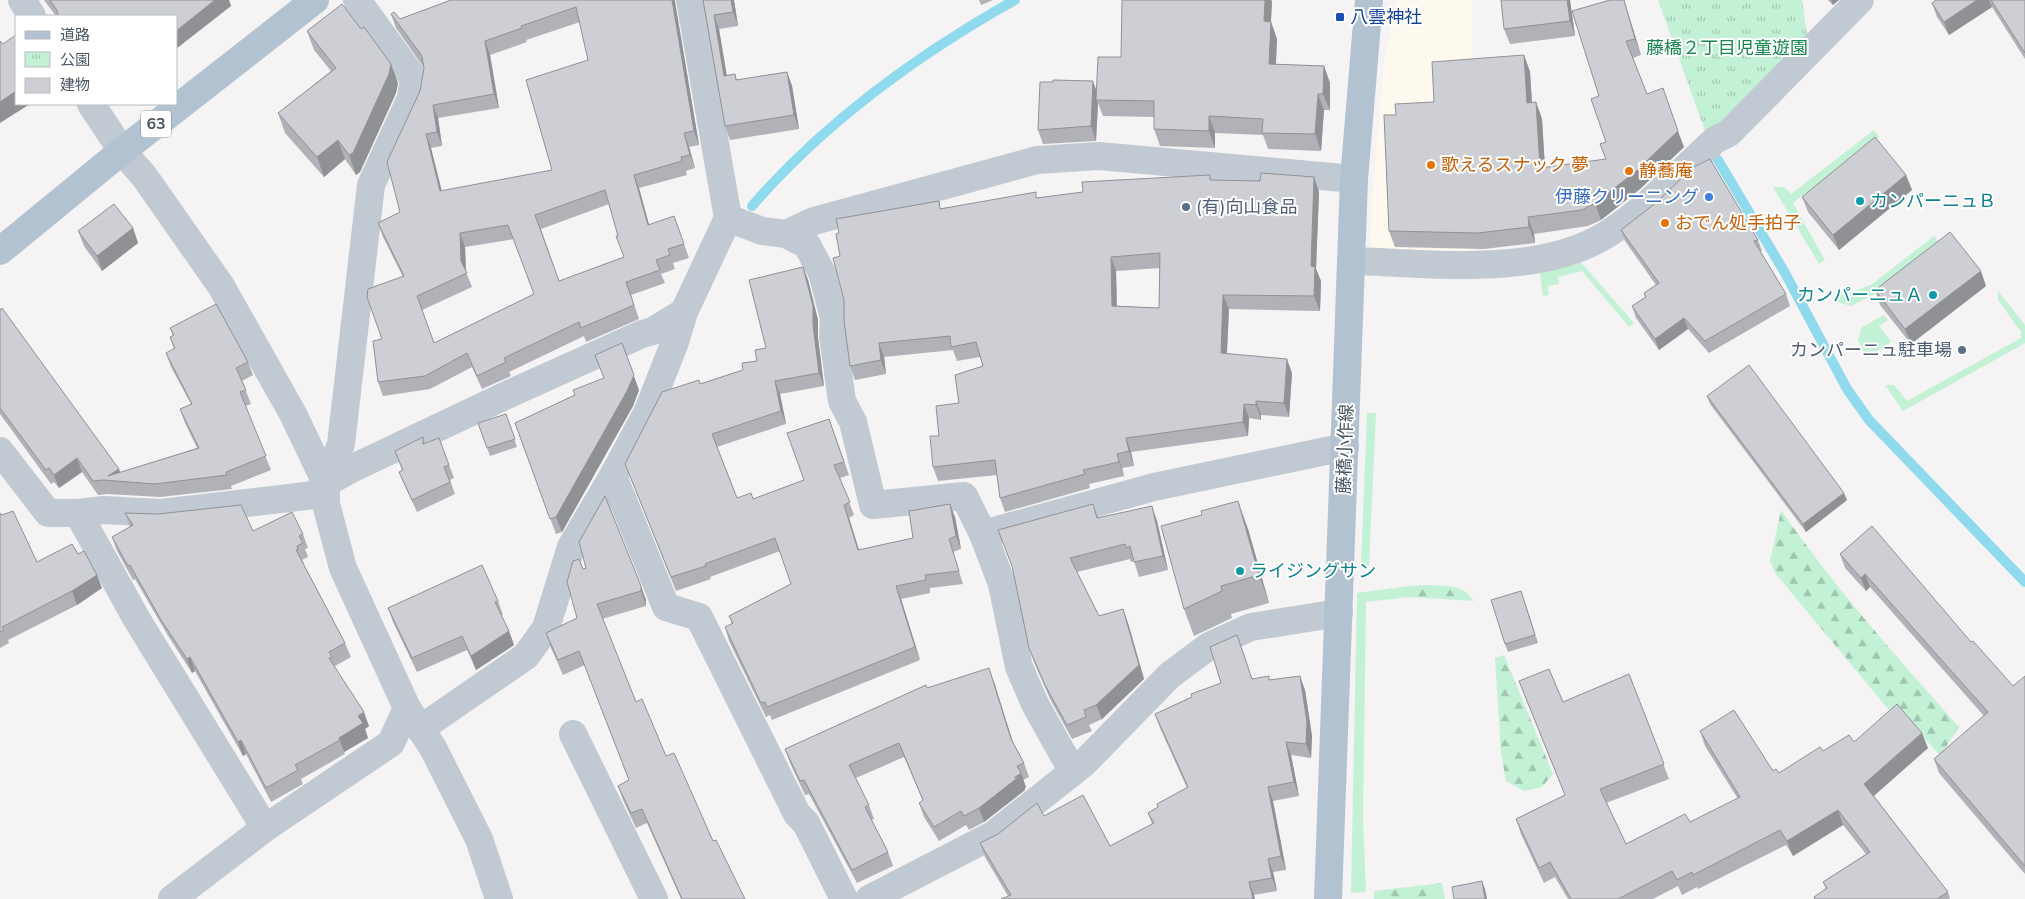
<svg xmlns="http://www.w3.org/2000/svg" width="2025" height="899" font-family="'Nunito Sans','Noto Sans JP',sans-serif">
<style>
.commercial{fill:#fdf9ef}
.grass{fill:#c3f1d5}
.forest{fill:url(#forest-firs)}
.park{fill:url(#park-tufts)}
.lines{fill:none;stroke-linecap:round;stroke-linejoin:round}
.stream{stroke:#90daee;stroke-width:10}
.minor{stroke:#c1cad2;stroke-width:28}
.major{stroke:#b3c2d1;stroke-width:28}
.wall{fill:#b0b2b7;fill-rule:evenodd}
.shaded-wall{fill:#909195}
.building{fill:#cdcfd5;stroke:#909195;fill-rule:evenodd}
.transit-dot{fill:#1a4fb4;stroke:#fff;stroke-width:2}
.food-dot{fill:#e8710a;stroke:#fff;stroke-width:2}
.shop-dot{fill:#3f7fe0;stroke:#fff;stroke-width:2}
.culture-dot{fill:#0f9aa8;stroke:#fff;stroke-width:2}
.service-dot{fill:#5c6f8a;stroke:#fff;stroke-width:2}
.labels{text-anchor:middle;dominant-baseline:central;stroke-width:4;stroke-linejoin:round;paint-order:stroke}
.shield{fill:#fff;stroke:#808990;stroke-width:1}
.shield-label{font-size:16px;font-weight:bold;fill:#4a5661}
.transit-label{font-size:18px;fill:#164399;stroke:#fff;text-anchor:start}
.park-label{font-size:18px;fill:#17864f;stroke:#fff}
.food-label{font-size:18px;fill:#c56008;stroke:#fff;text-anchor:start}
.shop-label{font-size:18px;fill:#366cbe;stroke:#fff;text-anchor:end}
.culture-label{font-size:18px;fill:#0d838f;stroke:#fff;text-anchor:start}
.service-label{font-size:18px;fill:#4e5e75;stroke:#fff;text-anchor:start}
.street-label{font-size:18px;fill:#4a5661;stroke:#fff}
</style>
<defs>
<pattern id="forest-firs" width="22" height="20" patternUnits="userSpaceOnUse" patternTransform="scale(1.25)"><rect width="22" height="20" fill="#c3f1d5"/><path d="M5 1l3.5 6h-7zM16 11l3.5 6h-7z" fill="#a0c6b0"/></pattern>
<pattern id="park-tufts" width="24" height="20" patternUnits="userSpaceOnUse" patternTransform="scale(1.25)"><rect width="24" height="20" fill="#c3f1d5"/><path d="M3 7l-1-3M5 7V3M7 7l1-3M15 17l-1-3M17 17v-4M19 17l1-3" fill="none" stroke="#a0c6b0"/></pattern>
</defs>
<rect width="100%" height="100%" fill="#f5f3f3"/>
<path class="commercial" d="M1396,0h76l3,257 -105,-3 2,-56 12,-137z"/>
<g class="grass">
<path d="M1874,130l5,7 -86,66 32,57 -6,4 -46,-77h11l7,7z"/>
<path d="M1934,236l6,8 -65,50 -24,12 -13,-4 -4,-9 20,-2 17,-6z"/>
<path d="M1578,259l56,64 -5,4 -47,-56 -24,6 1,7 -11,2 1,9 -6,1 -4,-29z"/>
<path d="M1998,291l27,34v18l-122,68 -18,-26h9l13,16 114,-63v-6l-23,-32z"/>
<path d="M1884,315l4,5 -9,6 12,16 -24,16 -9,-18 4,-13z"/>
<path d="M1367,413h9l-7,153h-8z"/>
<path d="M1409,586v11l-43,5 -3,217 3,73 -15,1 6,-300z"/>
</g>
<g class="forest">
<path d="M1781,510c53,77 116,147 178,217l-19,29 -40,-47 -7,6 -118,-142 -5,-12z"/>
<path d="M1428,585c19,1 35,-1 46,16l-65,-4v-11z"/>
<path d="M1504,655l49,119 -11,13 -18,4 -18,-10 -5,-28 -6,-95z"/>
<path d="M1442,883l3,16h-71v-8z"/>
</g>
<path class="park" d="M1658,0h144l5,34 -100,102z"/>
<g class="lines">
<g class="stream">
<path d="M1718,160l67,113 62,116 22,31 156,162"/>
<path d="M752,206c74,-85 165,-151 263,-206"/>
</g>
<g class="minor">
<path d="M22,0l10,16"/>
<path d="M690,0l38,218 34,13 24,3 21,11 15,28 12,45 -1,18 9,65 11,21 20,83 91,-9 19,38 19,50 17,83 17,39 37,66"/>
<path d="M91,104l31,47 22,25 77,110 72,128 33,69v21l17,64 64,140 26,40 46,91 20,60"/>
<path d="M786,234l28,-13 223,-61 62,-4 255,23"/>
<path d="M1352,261c79,2 188,17 257,-28 39,-25 72,-62 106,-93l14,-7 131,-133"/>
<path d="M0,451l48,62h30l26,-3 57,3 153,-18 12,-12 25,-14 158,-75 133,-60 11,-3 31,-19"/>
<path d="M613,476l53,131 33,10 98,197 9,9 38,76"/>
<path d="M326,483l15,-39 30,-259 40,-87 3,-19 -57,-79"/>
<path d="M78,513l58,105 129,210"/>
<path d="M983,534l171,-47 191,-40"/>
<path d="M420,729l106,-73 20,-28 25,-81 42,-71 34,-63 28,-71 9,-30 44,-94"/>
<path d="M573,734l81,165"/>
<path d="M172,899l93,-71 126,-85 16,-35"/>
<path d="M869,899l124,-64 91,-72 86,-88 39,-29 42,-19 88,-14"/>
</g>
<g class="major">
<path d="M0,251l122,-100 193,-151"/>
<path d="M1328,899l26,-720 15,-179"/>
</g>
</g>
<g class="wall">
<path d="M44,0h185l2,6 -55,10h-120z"/>
<path d="M451,0l224,2 24,143 -10,2 6,21 -9,3 1,4 -48,13 10,37 25,-9 15,42 -16,5 2,6 -14,5 4,9 -34,12 8,24 -53,23 -2,-6 -75,36 2,4 -29,13 -10,-22 -42,22 -47,7 -5,-14 4,-43 21,-62 -20,-40 -5,-14 22,-11 24,-144 -28,-40 -5,-14 9,5zM580,22l8,38 -36,110 -110,21 -11,-43 11,-2 -4,-28 61,-10 -9,-53 37,-13 -1,-2zM609,204l15,53 -65,24 -18,-52zM514,239l20,55 -100,49 -12,-33 50,-23 -6,-15 -1,-25z"/>
<path d="M703,0h31l4,26 -19,3 8,47 8,-2 2,6 50,-8 5,14 7,43 -69,11 -5,-14z"/>
<path d="M979,0h14l-12,5z"/>
<path d="M1501,0h69l5,36 -65,8 -6,-15z"/>
<path d="M1624,0l17,55 -8,3 14,36 37,53 -44,42 -39,31 -13,6 -54,8 1,9 -51,6 -89,-2 -6,-16 7,-116 38,-13 90,-47 6,17 2,31 4,-1 6,17 3,49 61,-9v-17l-7,-46z"/>
<path d="M1828,0h11l-6,5z"/>
<path d="M1936,0h89v59l-33,-52 -43,28 -12,-18 -5,-14z"/>
<path d="M1272,1l-1,21 6,17 -1,25 48,2 6,17v27h-6l-3,41 -53,-2 -5,-14 -48,-2v15l-55,-2 -6,-17v-12l-51,-1 -5,-13 -2,38 -53,3 -5,-14 59,-38 24,-35z"/>
<path d="M307,31l91,52 -2,10 -36,79 -4,3 -11,-16 -21,18 -39,-44 -7,-20 53,-42 -17,-21z"/>
<path d="M1906,175l6,15 -73,60 -31,-38 -6,-15z"/>
<path d="M1314,177l5,15 -3,77 5,12 -1,30 -91,-2 -2,45 65,19 -3,44 -28,-2v5l-12,-2 -1,18 -117,16 3,14 -12,2 2,8 -35,8 1,4 -85,24 -5,-14 -3,-23 -59,6 -5,-14 6,-31 44,-70 -3,-9 -23,4 -4,-11 -69,7 2,17 -31,6 -5,-14 -10,-110 102,-48 96,-10 174,-18 48,1zM1160,268l-1,40 -42,-2 -1,-35z"/>
<path d="M133,228l5,15 -36,28 -18,-25 -6,-15z"/>
<path d="M1621,230l137,10 4,11h-2l26,43 4,12 -81,47 -21,-24 -29,21 -23,-32 -4,-12 13,-9 -1,-4 12,-8 -31,-44z"/>
<path d="M803,267l5,13 10,40v18l6,48 -44,8 6,30 -69,23 20,51 16,1 51,-19 25,-61 20,56 -9,3 14,37 -5,3 10,32 54,-12 42,-21 6,32 -8,3 10,32 -33,4v5l-29,6 19,61 -148,60 -2,-5 -4,2 -37,-76 -4,-14 7,-3 -3,-8 62,-32 -11,-33 -70,26 1,2 -35,12 -51,-127 75,-80 43,-14 14,-9 9,-13z"/>
<path d="M1986,286l-75,58 -31,-39 -5,-15z"/>
<path d="M0,310l119,159 1,4 77,-25 -12,-25 -5,-14 11,-5 -20,-37 -5,-14 8,-4 -4,-12 3,-1 -3,-8 78,34 5,13 -11,6 9,23 -6,2 26,64 -40,16 1,3 -72,8 -52,-3 -10,1 -16,-23 -23,16 -5,-6 -3,2 -51,-70z"/>
<path d="M604,378l35,12 -6,16 -71,126 -6,2 -41,-111 60,-28z"/>
<path d="M1707,396l140,104 -41,32 -96,-128z"/>
<path d="M506,414l11,33 -27,9 -12,-33z"/>
<path d="M423,437l2,6 14,-5 15,40 -4,2 5,14 -38,18 -13,-28 -5,-12 3,-2 -7,-19z"/>
<path d="M605,496l41,104v6l-44,13 34,83 109,197h-64l-34,-76 -11,5 -13,-28 -5,-14 11,-6 -44,-115 -22,10 -12,-27 -5,-15 31,-15 6,-49 3,-1z"/>
<path d="M1093,504l5,14 59,3 11,49 -29,7 -5,-16 -3,1 -1,-3 -53,13 22,44 29,7 16,56 -42,40 -13,6 3,6 -20,8 -22,-40 -16,-37 -5,-14z"/>
<path d="M0,513l37,49 65,26 -25,17 -69,35 1,3 -9,5z"/>
<path d="M125,513l128,18 50,3 5,14 -3,1 3,8 -6,3 2,3h-1l42,80 6,14 -16,9 1,4 33,56 -4,3 3,9 -24,14 1,2 -44,25 2,5 -32,18 -25,-48 -3,2 -48,-85 -3,2 -25,-39 -32,-55 -2,1 -16,-29 -5,-14 18,-10z"/>
<path d="M1248,529l21,74 -38,11 1,4 -38,18 -10,-27z"/>
<path d="M1840,554l131,88 42,44 12,-10v198l-86,-101 -5,-14 50,-43 -114,-129 -4,4 -21,-23z"/>
<path d="M1524,599l14,44 -30,9 -3,-8z"/>
<path d="M498,601l5,14h-2l8,16 5,14 -38,25 -9,-20 -50,22 -24,-50 -5,-14z"/>
<path d="M1242,648l10,31 18,1 35,10 7,46 -1,22 -20,-3 8,41 -26,5 13,69 -13,2 4,19 -23,4 -246,1 -23,-39 -5,-14 64,-27 66,30 42,-22 -4,-11 10,-5 -1,-4 30,-16 -27,-60 -5,-14 66,-31z"/>
<path d="M1629,674l40,105 -63,24 20,41 64,-22 48,-23 -33,-53 -5,-15 73,40 6,2 44,-22 31,-9 74,6 -54,48 74,96 2,7h-136v-2l12,-8 -3,-7 43,-28 -23,-29 -50,31 -7,-11 -88,44 -1,-2 -15,8 -4,-9 -25,13h-85l-13,-22 -11,6 -23,-49 -5,-15 49,-24 -46,-114 44,21z"/>
<path d="M994,682l19,60 11,21 5,14 -6,3 3,7 -1,1v2l-41,32 -15,8 -3,-5 -27,16 -15,-24 -5,-14 4,-2 -19,-44 -48,21 13,27 5,14 -3,1 17,32 5,14 -36,17 -48,-89 -4,1 -15,-32 -5,-14 142,-61z"/>
</g>
<g class="shaded-wall">
<path d="M215,0h14l2,6 -55,43v-18z"/>
<path d="M672,0h3v2l24,143 -5,-14z"/>
<path d="M731,0h3l4,26 -5,-14z"/>
<path d="M1265,0h6l1,1 -2,37 -6,-17z"/>
<path d="M1567,0h3l5,36 -5,-15z"/>
<path d="M1624,0l4,13 13,42 -6,-16z"/>
<path d="M1831,0h8l-6,5z"/>
<path d="M1977,0h12l3,7 -43,28 -5,-13z"/>
<path d="M714,15l5,14 10,61 -5,-14z"/>
<path d="M1271,22l6,17 -2,41 -6,-16z"/>
<path d="M485,41l5,14 9,53 -5,-14z"/>
<path d="M1524,55l6,17 3,48 -6,-17z"/>
<path d="M391,64l7,19 -2,10 -36,79 -4,3 -7,-20z"/>
<path d="M1324,66l6,17v27l-7,-16z"/>
<path d="M787,72l5,14 7,43 -5,-14z"/>
<path d="M1093,81l5,14 -2,5 2,3 -2,38 -5,-15z"/>
<path d="M16,91v13h14l-30,19v-21z"/>
<path d="M1318,94l6,16 -3,41 -6,-17z"/>
<path d="M1536,102l6,17 4,66 -6,-17z"/>
<path d="M433,105l5,13 4,28 -5,-14z"/>
<path d="M1209,116l6,17v15l-6,-17z"/>
<path d="M1678,131l6,16 -44,42 -39,31 -6,-17z"/>
<path d="M684,133l5,14 6,21 -5,-13z"/>
<path d="M426,134l5,14 14,57 -5,-14z"/>
<path d="M338,140l7,19 -21,18 -7,-20z"/>
<path d="M634,175l5,13 14,51 -5,-14z"/>
<path d="M1906,175l6,15 -73,60 -6,-15z"/>
<path d="M1314,177l5,15 -3,77 5,12 -1,30 -6,-15 -3,-30z"/>
<path d="M1528,217l6,17 1,9 -6,-16z"/>
<path d="M133,228l5,15 -36,28 -5,-15z"/>
<path d="M460,233l5,14 1,26 -5,-12z"/>
<path d="M1111,257l5,14 1,49 -5,-14z"/>
<path d="M803,267l5,13 10,40v18l6,48 -5,-13z"/>
<path d="M1981,271l5,15 -75,58 -6,-15z"/>
<path d="M1223,295l6,14 -3,59 -5,-15z"/>
<path d="M1684,318l4,11 -29,21 -4,-11z"/>
<path d="M622,343l17,47 -6,16 -71,126 -6,-15z"/>
<path d="M879,343l5,14 2,17 -5,-14z"/>
<path d="M1287,359l5,14 -3,44 -5,-14z"/>
<path d="M775,381l5,13 6,30 -5,-13z"/>
<path d="M1256,401l5,14v5l-5,-15z"/>
<path d="M1244,404l5,14 -1,18 -5,-14z"/>
<path d="M1126,438l5,14 3,14 -5,-15z"/>
<path d="M1117,454l5,14 2,8 -5,-14z"/>
<path d="M77,458l5,14 -23,16 -5,-13z"/>
<path d="M119,469l4,12 -15,-5z"/>
<path d="M1844,493l3,7 -41,32 -3,-8z"/>
<path d="M1238,501l10,28 21,74 -10,-28z"/>
<path d="M950,504l5,13 6,32 -5,-13z"/>
<path d="M844,505l5,13 14,45 -5,-13z"/>
<path d="M1152,506l5,15 11,49 -5,-14z"/>
<path d="M1865,574l5,13 -4,4 -5,-13z"/>
<path d="M97,575l5,13 -25,17 -5,-14z"/>
<path d="M641,586l5,14v6l-5,-15z"/>
<path d="M896,586l5,13 19,61 -5,-13z"/>
<path d="M1123,609l5,14 16,56 -42,40 -6,-14z"/>
<path d="M509,631l5,14 -38,25 -5,-14z"/>
<path d="M190,657l5,14 -3,2 -5,-14z"/>
<path d="M989,668l5,14 22,71 -5,-14z"/>
<path d="M1300,676l5,14 7,46 -1,22 -5,-14z"/>
<path d="M364,712l5,14 -4,3 3,9 -24,14 -5,-14 19,-22z"/>
<path d="M1922,733l6,15 -58,51 -6,-15z"/>
<path d="M241,740l5,14 -3,2 -5,-14z"/>
<path d="M1286,742l5,13 8,41 -5,-14z"/>
<path d="M1021,773l5,14 -1,1v2l-41,32 -5,-14z"/>
<path d="M1268,787l5,14 13,69 -5,-14z"/>
<path d="M1838,810l5,15 -50,31 -6,-15z"/>
<path d="M1268,859l5,13 4,19 -5,-13z"/>
<path d="M1482,881l3,8 2,10h-2z"/>
<path d="M1249,882l5,13 1,4h-2z"/>
</g>
<g class="building">
<path d="M50,0h165l-39,31v-15h-117l-2,-3 1,-1z"/>
<path d="M451,0h221l22,131 -10,2 6,22 -9,2 1,4 -48,14 14,50 26,-9 10,28 -16,5 2,6 -14,5 4,10 -34,12 8,23 -53,23 -2,-6 -75,36 2,4 -29,14 -10,-23 -42,23 -47,6 -5,-41 9,-2 -15,-42 1,-8 36,-13 -26,-53 22,-11 -13,-50 33,-71 4,-23 -2,-12 -31,-42 3,-2 6,7zM576,7l12,53 -62,20 26,90 -112,21 -14,-57 11,-2 -4,-27 61,-11 -9,-53 37,-13 -1,-2zM605,190l13,46h-2l8,21 -65,24 -24,-66zM508,225l26,69 -100,49 -17,-47 50,-23 -6,-12 -1,-28z"/>
<path d="M703,0h28l2,12 -19,3 10,61 11,-2 1,6 51,-8 7,43 -69,11z"/>
<path d="M1122,0h143l-1,21 7,1 -2,42 55,2 -1,28h-5l-3,40 -53,-1 1,-14 -54,-3v15l-55,-2v-28l-58,-1 2,-43h23z"/>
<path d="M1501,0h66l3,21 -66,8z"/>
<path d="M1610,0h14l11,39 -9,2 21,53 16,-6 15,43 -44,42 -39,30 -13,7 -54,7 1,10 -51,6 -89,-2 -5,-116h12l-1,-11 39,-2 -2,-40 92,-7 3,48 9,-1 4,66 66,-9 -6,-15 6,-2 -15,-43 8,-3 -27,-85z"/>
<path d="M1936,0h41l-33,22 -12,-19z"/>
<path d="M1991,0h34v53z"/>
<path d="M342,4l19,25 3,-2 27,37 -2,10 -36,79 -4,2 -11,-15 -21,17 -39,-44 58,-45 -29,-37z"/>
<path d="M16,35v56l-16,11v-61l3,3z"/>
<path d="M1053,80l40,1 -2,45 -53,4 2,-48h13z"/>
<path d="M1875,137l31,38 -73,60 -31,-38z"/>
<path d="M1710,159l48,81 -4,1 32,53 -81,47 -21,-23 -29,21 -23,-33 14,-9 -2,-4 15,-10 -38,-53 36,-28 35,-34z"/>
<path d="M1261,173l53,4 -3,89 4,1 -1,29 -91,-1 -2,58 66,6 -3,44 -28,-2v4l-12,-1 -1,18 -117,16 3,13 -12,3 2,8 -36,8 2,4 -85,24 -5,-38 -62,7 -3,-31h9l-3,-30 23,-3 -4,-28 28,-9 -7,-24 -25,5 -1,-11 -71,7 2,17 -31,6 -6,-45v-21l-11,-42 7,-2 -4,-22 3,-1 -3,-14 103,-18 1,8 96,-17v6l47,-6 -1,-10 128,-7v5l50,1zM1160,253l-1,55 -47,-2 -1,-49z"/>
<path d="M114,204l19,24 -36,28 -19,-25z"/>
<path d="M1950,232l31,39 -76,58 -30,-39z"/>
<path d="M803,267l10,39v19l6,48 -44,8 6,30 -69,23 25,64 14,-5 2,6 51,-19 -17,-47 42,-14 15,43 -10,3 16,37 -6,3 14,45 55,-12 -4,-27 41,-7 6,32 -7,3 10,32 -34,4 1,5 -30,6 19,61 -148,60 -2,-5 -4,1 -36,-76 8,-4 -4,-7 62,-32 -16,-46 -70,26 1,2 -35,11 -46,-113 37,-72 37,-12 1,4 43,-14 -1,-7 15,-2 -2,-11 11,-2 -17,-68z"/>
<path d="M216,304l32,58 -12,6 10,22 -6,2 26,64 -40,16 1,3 -72,9 -52,-4 -10,1 -16,-23 -23,17 -5,-7 -3,2 -46,-62v-98l2,-2 117,161 -11,7 91,-28 -19,-39 12,-5 -26,-51 9,-5 -5,-11 4,-2 -4,-7z"/>
<path d="M622,343l12,32 -7,16 -71,126 -6,2 -35,-96 60,-28 -2,-5 31,-12 -9,-23z"/>
<path d="M1749,365l95,128 -41,31 -96,-128z"/>
<path d="M506,414l9,25 -28,9 -9,-25z"/>
<path d="M423,437v7l16,-6 10,27 -5,2 6,15 -38,18 -13,-28 4,-2 -8,-19z"/>
<path d="M605,496l36,90v5l-44,13 39,98 6,-3 24,57 8,-3 39,88 3,-1 29,59h-63l-40,-90 -11,4 -13,-27 11,-6 -50,-129 -21,9 -12,-27 31,-15 -10,-36 6,-21 6,-2 4,10 3,-1 -7,-26z"/>
<path d="M1238,501l21,74 -38,11 1,5 -38,18 -23,-83 41,-11 -1,-4z"/>
<path d="M1093,504l4,14 55,-12 11,50 -29,6 -4,-16 -4,2 -1,-4 -55,14 29,58 24,-7 16,56 -43,40 -12,5 2,7 -19,8 -22,-40 -16,-37 -17,-82 -14,-36z"/>
<path d="M241,505l12,26 39,-19 11,22 -4,2 4,7 -6,3 1,3 -2,1 49,93 -16,9 3,5 -3,1 35,54 -6,4 5,7 -24,15 1,2 -45,25 3,5 -32,18 -25,-48 -3,2 -48,-85 -3,2 -26,-39 -31,-55 -2,1 -16,-29 21,-12 -8,-12 33,1z"/>
<path d="M13,511l24,51 35,-18 6,10 6,-3 13,24 -25,16 -70,36 2,3 -4,2v-119l2,2z"/>
<path d="M1872,526l99,116 2,-1 40,45 12,-10v190l-91,-107 54,-47 -123,-138 -4,4 -21,-24z"/>
<path d="M482,565l16,36 -3,1 14,29 -38,25 -9,-20 -50,22 -24,-50z"/>
<path d="M1521,591l14,44 -30,9 -14,-44z"/>
<path d="M1237,635l15,44 17,-3v4l31,-4 7,46 -1,22 -20,-2 8,40 -26,5 13,69 -13,3 4,19 -23,4 4,17h-252l10,-4 -31,-52 18,-9 39,-31 7,13 39,-21 27,51 44,-23 -6,-10 10,-6 -1,-3 31,-17 -33,-73 37,-17 -1,-3 30,-11 -11,-36z"/>
<path d="M989,668l22,71 13,24 -7,3 4,7 -7,5 6,-2 -41,32 -15,8 -3,-5 -27,16 -15,-24 4,-3 -24,-57 -50,22 20,40 -4,2 23,45 -36,18 -48,-90 -4,1 -15,-32 141,-64 1,3z"/>
<path d="M1549,669l14,33 66,-28 35,90 -64,25 26,55 59,-30 5,8 50,-25 -40,-66 34,-21 39,61 3,-2 3,4 41,-26 3,4 26,-16 5,7 43,-38 25,29 -58,51 84,108 -11,7h-122l-1,-2 13,-9 -4,-6 47,-30 -32,-42 -51,31 -7,-11 -87,45 -1,-3 -15,8 -5,-9 -54,28h-47l-21,-37 -11,6 -23,-49 49,-24 -46,-114z"/>
<path d="M1482,881l3,18h-31l-2,-12z"/>
</g>
<rect class="transit-dot" x="1335" y="12" width="10" height="10" rx="2.5"/>
<g class="food-dot">
<circle cx="1431" cy="165" r="5"/>
<circle cx="1629" cy="171" r="5"/>
<circle cx="1665" cy="223" r="5"/>
</g>
<circle class="shop-dot" cx="1709" cy="197" r="5"/>
<g class="culture-dot">
<circle cx="1860" cy="201" r="5"/>
<circle cx="1933" cy="295" r="5"/>
<circle cx="1240" cy="571" r="5"/>
</g>
<g class="service-dot">
<circle cx="1186" cy="207" r="5"/>
<circle cx="1962" cy="350" r="5"/>
</g>
<g class="labels">
<rect class="shield" x="141" y="110.5" width="30" height="27" rx="4"/>
<g class="shield-label">
<text x="156" y="124">63</text>
</g>
<g class="transit-label">
<text x="1350" y="17">八雲神社</text>
</g>
<g class="park-label">
<text x="1727" y="48">藤橋２丁目児童遊園</text>
</g>
<g class="food-label">
<text x="1441" y="165">歌えるスナック 夢</text>
<text x="1639" y="171">静蕎庵</text>
<text x="1675" y="223">おでん処手拍子</text>
</g>
<g class="shop-label">
<text x="1699" y="197">伊藤クリーニング</text>
</g>
<g class="culture-label">
<text x="1870" y="201">カンパーニュＢ</text>
<text x="1923" y="295" text-anchor="end">カンパーニュＡ</text>
<text x="1250" y="571">ライジングサン</text>
</g>
<g class="service-label">
<text x="1196" y="207">(有)向山食品</text>
<text x="1952" y="350" text-anchor="end">カンパーニュ駐車場</text>
</g>
<g class="street-label">
<text transform="translate(1345 449) rotate(-88)">藤橋小作線</text>
</g>
</g>
<rect x="15" y="15" width="162" height="90" fill="#ffffff" stroke="#b7bbc0"/>
<rect x="25" y="31" width="25" height="8" fill="#b3c2d1" stroke="#b7bbc0"/>
<text x="60" y="40" font-size="15" fill="#4a5661">道路</text>
<rect x="25" y="52" width="25" height="15" fill="url(#park-tufts)" stroke="#b7bbc0"/>
<text x="60" y="65" font-size="15" fill="#4a5661">公園</text>
<rect x="25" y="78" width="25" height="15" fill="#cdcfd5" stroke="#b7bbc0"/>
<text x="60" y="90" font-size="15" fill="#4a5661">建物</text>
</svg>
